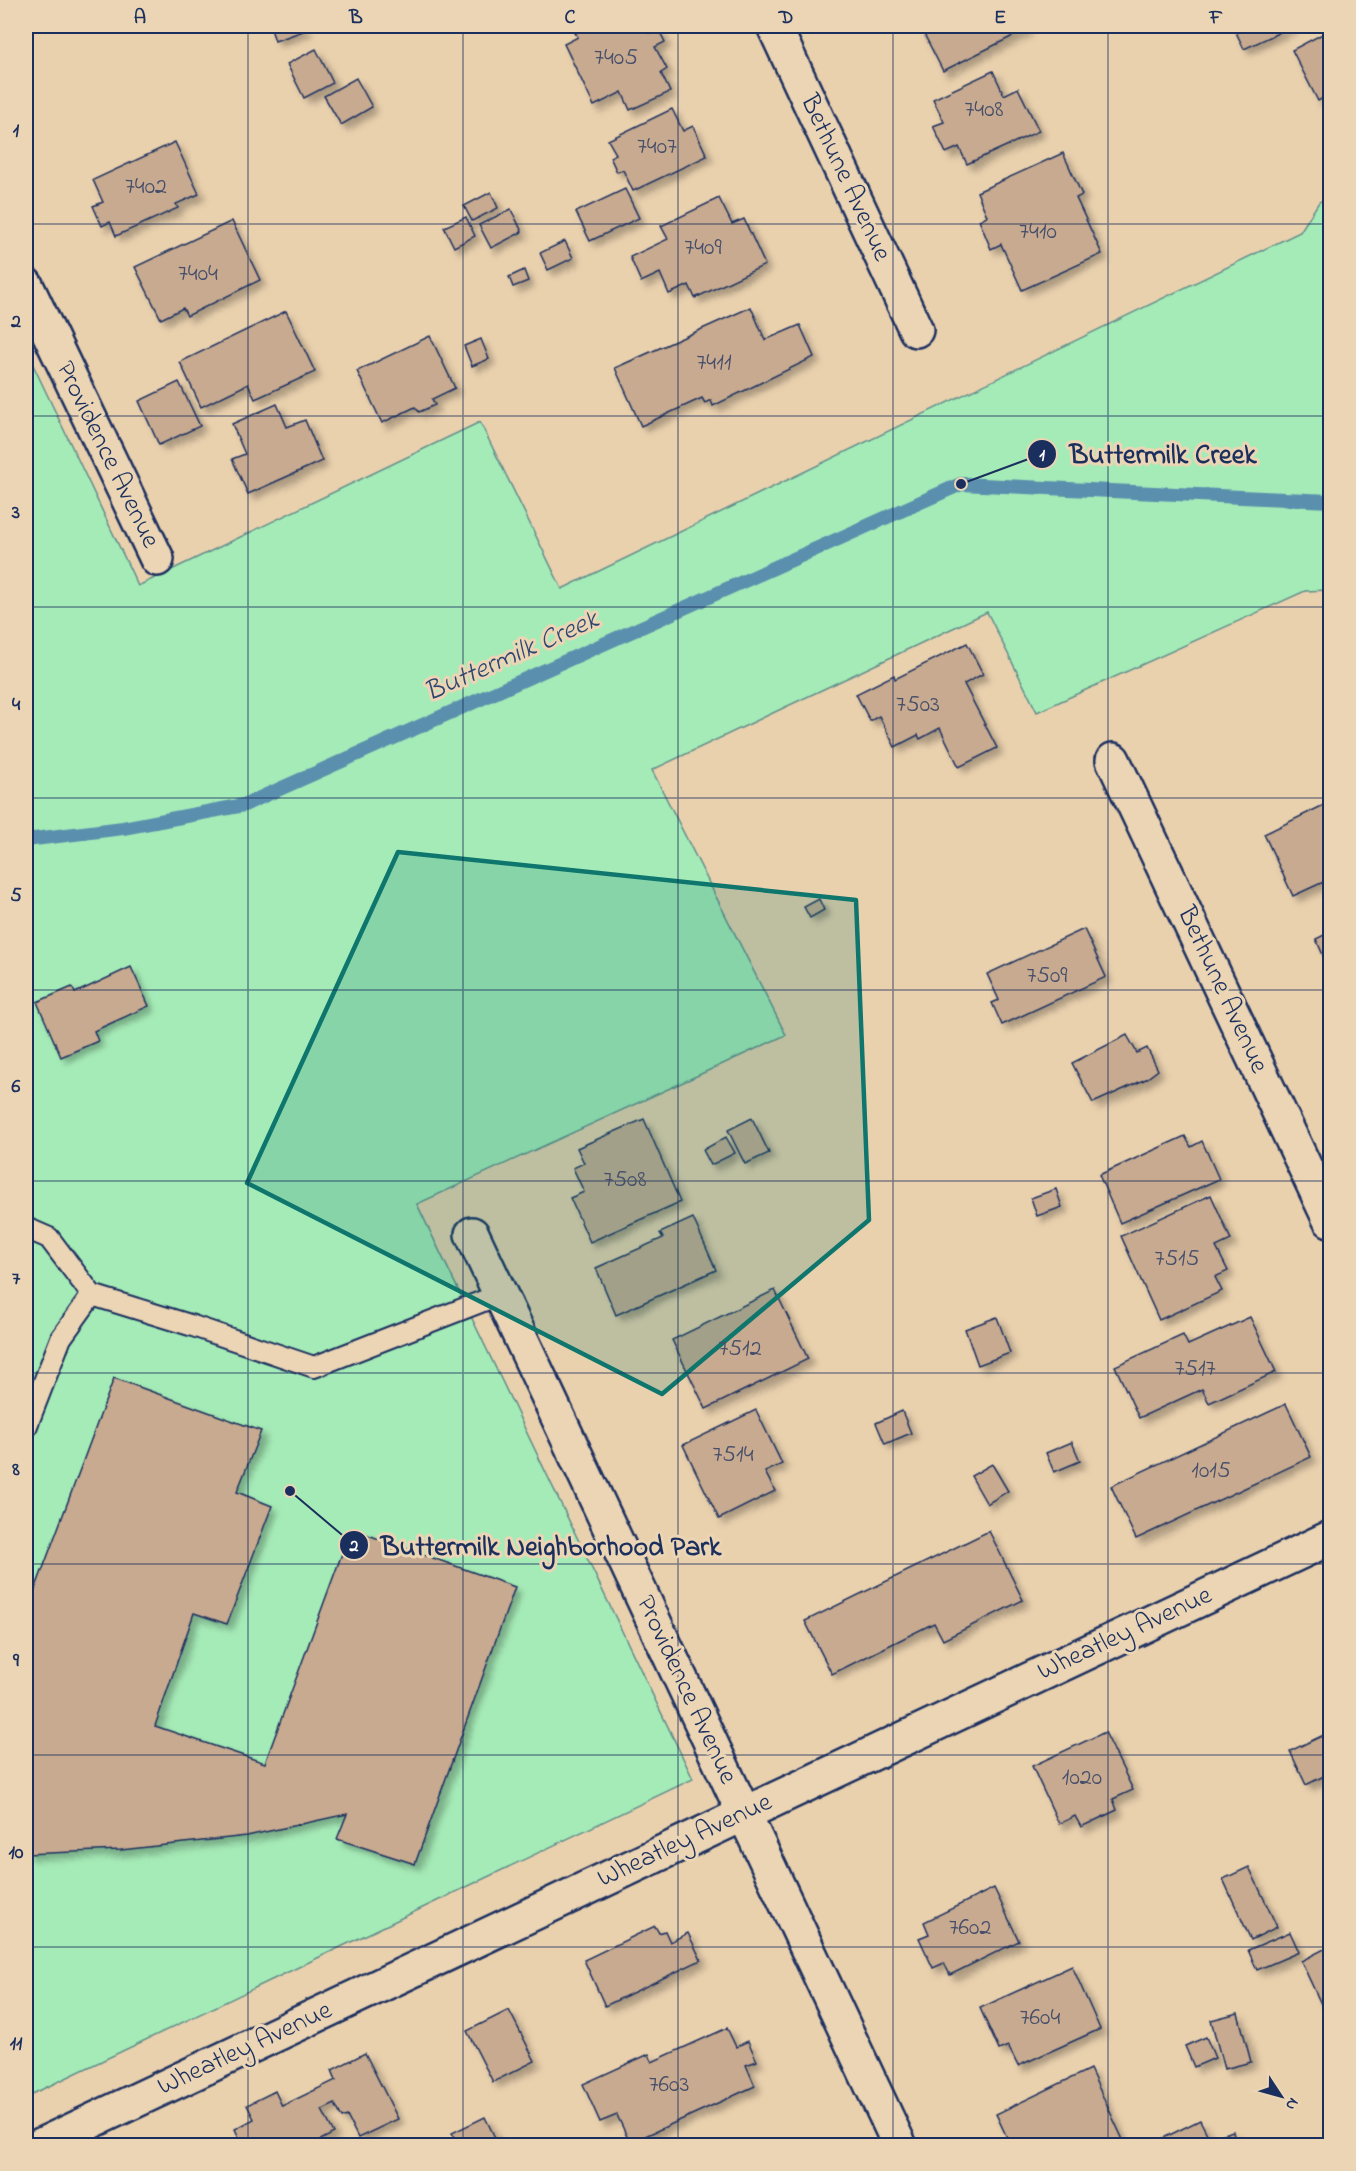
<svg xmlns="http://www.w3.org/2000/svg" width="1356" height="2171" font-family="'Indie Flower',sans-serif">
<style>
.green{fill:#a5ebb7;stroke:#608d8a;stroke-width:1.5}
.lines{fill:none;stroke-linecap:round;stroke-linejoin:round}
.stream{stroke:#5a90ae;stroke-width:14}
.building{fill:#c7aa8f;stroke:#1b2f5e;stroke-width:1.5;filter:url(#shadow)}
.service-casing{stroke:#1b2f5e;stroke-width:24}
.minor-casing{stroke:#1b2f5e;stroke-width:38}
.service{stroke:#ebd5b4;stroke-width:20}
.minor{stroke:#ebd5b4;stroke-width:33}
.marked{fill:#0f766e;fill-opacity:0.2;stroke:#0f766e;stroke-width:4.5;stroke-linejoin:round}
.grid{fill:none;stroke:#1b2f5e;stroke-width:1.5;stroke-opacity:0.55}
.labels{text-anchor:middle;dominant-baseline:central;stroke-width:6;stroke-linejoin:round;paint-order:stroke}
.number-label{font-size:24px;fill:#464e6a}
.street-label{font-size:27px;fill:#1b2f5e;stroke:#ebd5b4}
.water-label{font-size:28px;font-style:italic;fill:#2b4772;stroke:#ebd5b4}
.leader{fill:none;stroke:#1b2f5e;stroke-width:2}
.callout-dot{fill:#1b2f5e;stroke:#ebd5b4;stroke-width:2}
.mark-label{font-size:18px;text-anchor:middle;font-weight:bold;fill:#fff}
.callout-label{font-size:28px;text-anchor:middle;font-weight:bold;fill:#1b2f5e;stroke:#ebd5b4;stroke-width:6;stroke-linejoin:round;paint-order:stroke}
.neatline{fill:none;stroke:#1b2f5e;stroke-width:2}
.grid-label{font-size:20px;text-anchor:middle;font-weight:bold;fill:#1b2f5e}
</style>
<defs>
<filter id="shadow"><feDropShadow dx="5.5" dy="5.5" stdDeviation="3" flood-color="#0004"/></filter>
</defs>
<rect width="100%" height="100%" fill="#ead1ae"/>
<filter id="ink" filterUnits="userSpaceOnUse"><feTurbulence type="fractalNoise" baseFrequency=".0167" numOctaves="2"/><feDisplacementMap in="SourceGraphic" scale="12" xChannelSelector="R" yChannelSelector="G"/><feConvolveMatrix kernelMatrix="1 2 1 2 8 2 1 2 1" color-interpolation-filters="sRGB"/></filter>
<g filter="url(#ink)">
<path class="green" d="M1330,197v393l-25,1 -268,121 -50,-100 -335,158 134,265 -369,169 276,575 -667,318v-1747l112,236 342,-164 82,167 738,-357 19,-30z"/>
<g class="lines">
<path class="stream" d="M26,840l97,-12 121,-23 717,-321 369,17"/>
</g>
<g class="building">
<path d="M270,26h34l2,4 -31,11z"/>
<path d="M592,26l4,2 6,-2h43l4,7 9,-5 7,14 -10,5 12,22 -6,4 9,19 -40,18 -8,-18 -28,14 -30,-62 14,-7 -3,-4z"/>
<path d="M920,26h106l1,3 -84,42z"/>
<path d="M1233,26h60l-49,23z"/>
<path d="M1330,30v64l-12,7 -26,-51z"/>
<path d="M316,49l17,34 -29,15 -17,-34z"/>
<path d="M993,71l11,24 14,-7 21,43 -72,33 -8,-17 -13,6 -13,-27 11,-4 -11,-23z"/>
<path d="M356,78l16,29 -31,18 -17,-29z"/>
<path d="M672,109l11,22 10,-5 14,30 -74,35 -10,-21 -6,2 -7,-15 6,-3 -8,-14z"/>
<path d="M175,142l24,52 -23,10 2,4 -62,28 -6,-14 -8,4 -9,-20 10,-4 -10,-22z"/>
<path d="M1063,153l19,42 -6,3 26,56 -80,36 -21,-46 -10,5 -12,-29 8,-4 -10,-24z"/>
<path d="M625,189l14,29 -49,23 -14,-29z"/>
<path d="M491,192l7,16 -26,13 -8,-15z"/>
<path d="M719,198l13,26 12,-5 21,46 -70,33 -6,-13 -20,9 -9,-21 -19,9 -11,-25 38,-18 -7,-13z"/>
<path d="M511,209l11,23 -31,16 -12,-23z"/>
<path d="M466,217l9,19 -21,11 -10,-20z"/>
<path d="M232,221l28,59 -73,36 -4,-8 -22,11 -26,-52z"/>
<path d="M565,241l8,17 -25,12 -8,-17z"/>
<path d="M524,270l4,11 -15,6 -4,-10z"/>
<path d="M751,307l14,33 35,-15 14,32 -101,49 -2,-6 -6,3 -3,-5 -61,28 -26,-58z"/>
<path d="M286,311l29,61 -60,27 -7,-15 -47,23 -21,-45z"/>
<path d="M430,336l25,52 -23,11 3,6 -16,7 -4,-5 -33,16 -25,-52z"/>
<path d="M481,339l8,20 -17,7 -8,-20z"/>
<path d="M179,382l21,44 -41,19 -20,-44z"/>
<path d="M277,404l10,23 18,-7 17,41 -74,33 -16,-35 13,-5 -13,-30z"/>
<path d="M967,643l16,31 -19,10 33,64 -38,19 -19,-39 -20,11 -2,-4 -23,12 -16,-31 -9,5 -14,-27 38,-19 1,4z"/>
<path d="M1330,802v77l-37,17 -29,-62z"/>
<path d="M819,899l5,11 -14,8 -6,-11z"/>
<path d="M1084,929l22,48 -104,48 -10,-22 7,-3 -12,-26z"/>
<path d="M1330,932v39l-14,-32z"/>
<path d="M131,967l18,39 -55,25 4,10 -37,16 -24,-55 35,-15 3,6z"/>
<path d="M1127,1035l10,18 10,-5 11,22 -12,9 -53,24 -21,-40z"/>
<path d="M752,1118l17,35 -24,11 -17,-34z"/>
<path d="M644,1119l36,83 -90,40 -20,-44 14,-6 -11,-24 11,-5 -7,-15z"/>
<path d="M1185,1136l6,11 11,-6 17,38 -99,44 -21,-48z"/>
<path d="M726,1137l9,16 -24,12 -8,-15z"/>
<path d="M1056,1189l6,18 -25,9 -6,-18z"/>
<path d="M1211,1195l20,45 -15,7 12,24 -13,6 7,14 -63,29 -38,-84z"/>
<path d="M693,1218l23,52 -100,45 -20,-47 67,-30 -3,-5z"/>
<path d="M775,1290l33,69 -102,50 -34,-69z"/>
<path d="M997,1317l13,36 -32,12 -13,-36z"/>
<path d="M1250,1317l26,55 -67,31 -7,-14 -63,29 -24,-52 68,-31 5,10z"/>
<path d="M114,1378l147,53 -24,61 35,14 -45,118 -33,-11 -39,113 110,37 86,-234 164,58 -100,277 -78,-25 10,-25 -100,22 -126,14 -95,4v-240z"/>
<path d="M1286,1404l25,53 -175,82 -25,-53z"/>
<path d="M756,1410l26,54 -17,8 10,19 -56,28 -36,-74z"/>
<path d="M902,1411l9,22 -26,11 -9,-21z"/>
<path d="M1072,1442l8,19 -26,11 -8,-19z"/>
<path d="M992,1464l16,27 -21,13 -16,-28z"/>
<path d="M989,1531l34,69 -80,40 -9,-17 -102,51 -27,-53z"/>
<path d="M1105,1732l28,58 -20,9 4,11 -36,17 -6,-11 -16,8 -27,-58z"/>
<path d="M1330,1732v41l-24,12 -16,-34z"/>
<path d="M1249,1867l28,60 -26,13 -28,-61z"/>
<path d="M994,1888l25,53 -69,34 -6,-12 -11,5 -14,-30 10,-4 -5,-12z"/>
<path d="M655,1926l4,7 6,-2 5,11 18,-9 13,27 -96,46 -21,-46z"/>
<path d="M1290,1932l9,20 -42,18 -9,-20z"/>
<path d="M1330,1946v72l-2,1 -27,-58z"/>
<path d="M1072,1966l28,63 -82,37 -10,-20 -9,4 -19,-42z"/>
<path d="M509,2010l26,51 -42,21 -26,-51z"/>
<path d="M1238,2013l13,49 -27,7 -13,-49z"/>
<path d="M727,2028l9,19 12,-6 9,20 -11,4 9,21 -125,57 -13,-28 -17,7 -17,-38 66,-30 3,8z"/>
<path d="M1206,2037l9,21 -21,9 -9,-21z"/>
<path d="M365,2053l33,66 -40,19 -11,-22 -5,2 -7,-14 -13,6 12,23 -25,13h-66l-8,-17 19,-10 -7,-14 28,-14 7,15 54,-26 -4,-10z"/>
<path d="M1090,2069l34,73 -8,4h-105l-15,-32z"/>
<path d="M485,2117l14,29h-41l-6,-13z"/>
<path d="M1200,2120l13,26h-66z"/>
<path d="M1233,2131l4,15h-18l-3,-10z"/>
</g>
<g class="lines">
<g class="service-casing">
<g id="service">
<path d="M26,1228l23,10 43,57 101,31 121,41 187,-73"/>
<path d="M26,1428l35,-90 31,-43"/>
</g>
</g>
<g class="minor-casing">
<g id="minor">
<path d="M774,26l142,304"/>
<path d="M26,285l131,274"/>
<path d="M1113,760l217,460"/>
<path d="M472,1234l428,912"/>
<path d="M39,2146l1291,-608"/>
</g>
</g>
<use href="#service" class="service"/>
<use href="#minor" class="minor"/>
</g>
</g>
<path class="marked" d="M398,852l458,48 13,320 -207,174 -415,-211z"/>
<path class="grid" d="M248,26v2120M463,26v2120M678,26v2120M893,26v2120M1108,26v2120M26,224h1304M26,416h1304M26,607h1304M26,798h1304M26,990h1304M26,1181h1304M26,1373h1304M26,1564h1304M26,1755h1304M26,1947h1304"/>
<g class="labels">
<g class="number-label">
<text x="616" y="58">7405</text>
<text x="984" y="110">7408</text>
<text x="657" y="147">7407</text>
<text x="146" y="187">7402</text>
<text x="1038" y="232">7410</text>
<text x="703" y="248">7409</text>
<text x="198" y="274">7404</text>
<text x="714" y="363">7411</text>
<text x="918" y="705">7503</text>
<text x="1047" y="976">7509</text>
<text x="625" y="1180">7508</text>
<text x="1177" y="1259">7515</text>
<text x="740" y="1349">7512</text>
<text x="1195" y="1369">7517</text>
<text x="733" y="1455">7514</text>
<text x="1211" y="1471">1015</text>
<text x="1082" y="1778">1020</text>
<text x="970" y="1928">7602</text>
<text x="1040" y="2018">7604</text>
<text x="669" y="2085">7603</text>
</g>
<g class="street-label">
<text transform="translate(845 178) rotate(65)">Bethune Avenue</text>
<text transform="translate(107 455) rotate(64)">Providence Avenue</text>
<text transform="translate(1222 990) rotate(65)">Bethune Avenue</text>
<text transform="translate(1125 1634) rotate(-25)">Wheatley Avenue</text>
<text transform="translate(686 1690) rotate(65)">Providence Avenue</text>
<text transform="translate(685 1841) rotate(-25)">Wheatley Avenue</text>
<text transform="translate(245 2049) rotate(-25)">Wheatley Avenue</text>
</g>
<g class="water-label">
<text transform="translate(512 657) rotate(-24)">Buttermilk Creek</text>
</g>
</g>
<path class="leader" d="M961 484L1042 454M290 1491L354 1545"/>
<g class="callout-dot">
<circle cx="961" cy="484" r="6"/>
<circle cx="290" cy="1491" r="6"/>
<circle cx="1042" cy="454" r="15"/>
<circle cx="354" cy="1545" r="15"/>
</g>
<g class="mark-label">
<text x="1042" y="460">1</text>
<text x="354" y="1551">2</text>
</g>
<g class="callout-label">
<text x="1163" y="463">Buttermilk Creek</text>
<text x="551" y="1555">Buttermilk Neighborhood Park</text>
</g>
<rect width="1356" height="2171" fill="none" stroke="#ebd5b4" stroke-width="66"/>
<g transform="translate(1281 2096) rotate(126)" stroke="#ebd5b4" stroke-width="4.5" paint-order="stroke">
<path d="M0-4.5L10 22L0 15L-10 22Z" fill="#1b2f5e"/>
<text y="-9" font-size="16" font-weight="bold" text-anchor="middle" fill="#1b2f5e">N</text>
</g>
<rect x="33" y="33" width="1290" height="2105" class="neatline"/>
<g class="grid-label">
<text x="140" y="23">A</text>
<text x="356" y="23">B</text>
<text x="570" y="23">C</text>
<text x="786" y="23">D</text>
<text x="1000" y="23">E</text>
<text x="1216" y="23">F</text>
<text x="16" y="136">1</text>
<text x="16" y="327">2</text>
<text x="16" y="518">3</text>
<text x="16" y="710">4</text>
<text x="16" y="901">5</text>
<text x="16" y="1092">6</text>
<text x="16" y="1284">7</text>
<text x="16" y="1475">8</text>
<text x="16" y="1666">9</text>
<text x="16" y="1858">10</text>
<text x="16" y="2049">11</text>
</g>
</svg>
